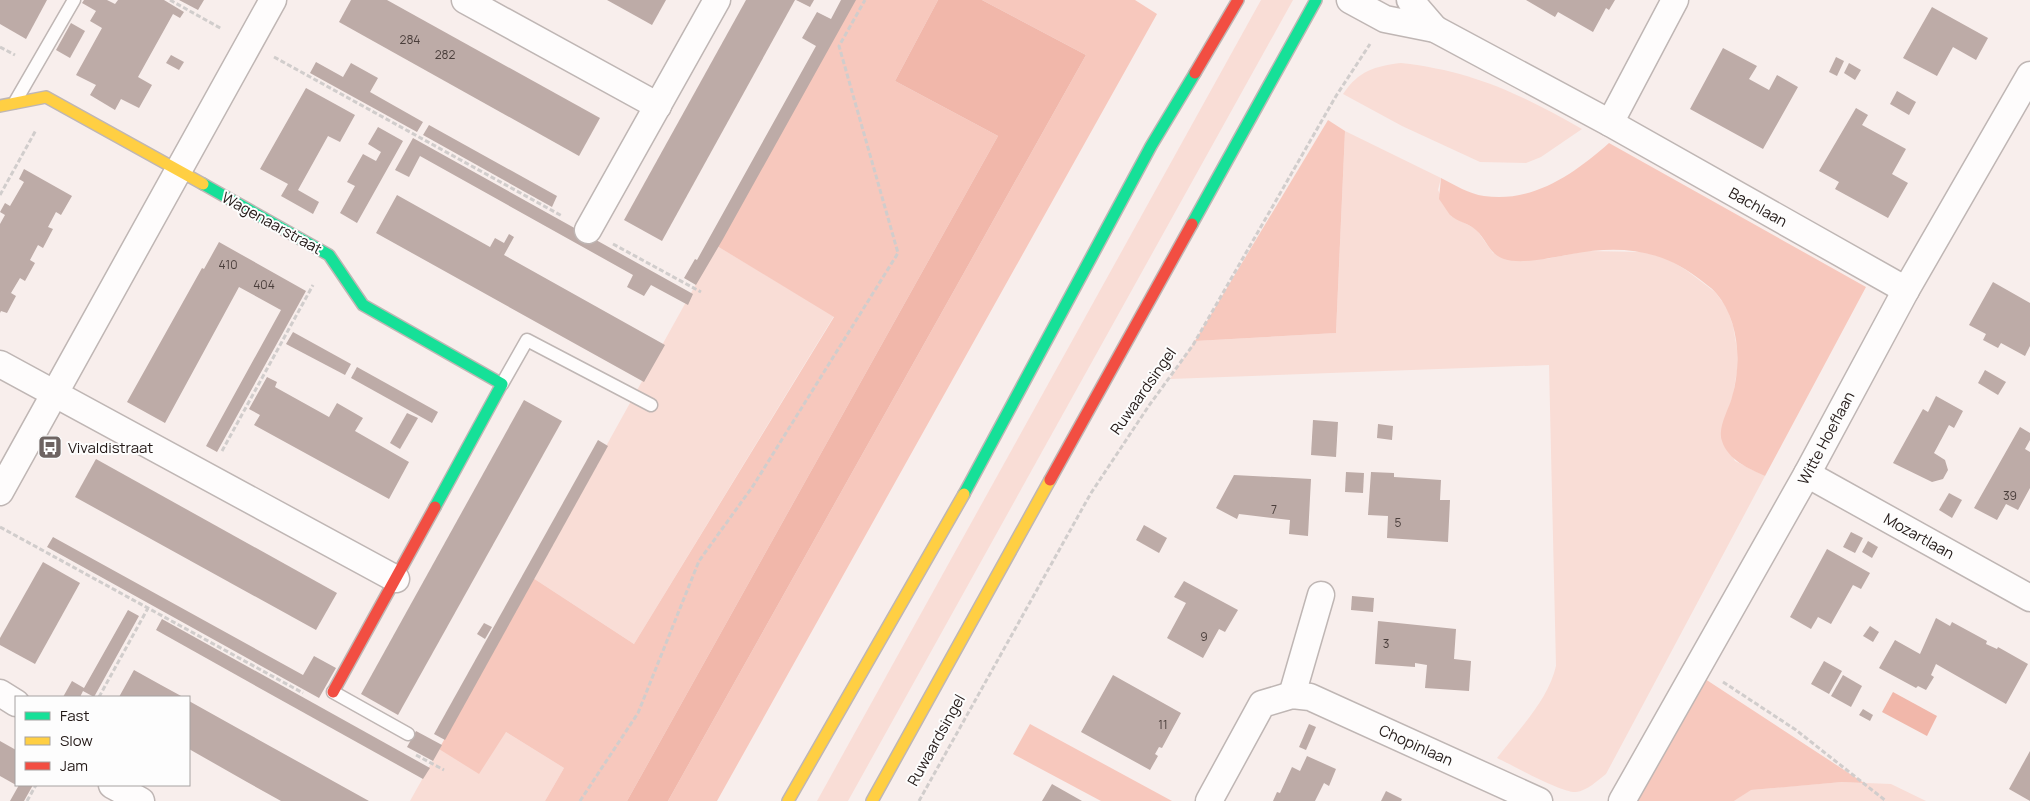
<svg xmlns="http://www.w3.org/2000/svg" width="2030" height="801" font-family="Manrope,sans-serif">
<style>
.green{fill:#f9ddd6}
.forest{fill:#f7c8bd}
.water{fill:#f1b7aa}
.building{fill:#bdaba7}
.lines{fill:none;stroke-linecap:round;stroke-linejoin:round}
.lane-casing{stroke:#bfb6b4;stroke-width:15}
.street-casing{stroke:#bfb6b4;stroke-width:29}
.fast-casing{stroke:#bfb6b4;stroke-width:14}
.slow-casing{stroke:#bfb6b4;stroke-width:14}
.jam-casing{stroke:#bfb6b4;stroke-width:14}
.path{stroke:#d1cdcc;stroke-width:3;stroke-dasharray:5 2.5;stroke-linecap:butt}
.lane{stroke:#fefcfc;stroke-width:12}
.street{stroke:#fefcfc;stroke-width:26}
.fast{stroke:#16e098;stroke-width:11}
.slow{stroke:#ffcf43;stroke-width:11}
.jam{stroke:#f24e42;stroke-width:11}
.labels{text-anchor:middle;dominant-baseline:central;stroke-width:4;stroke-linejoin:round;paint-order:stroke}
.number-label{font-size:12px;fill:#4a3e3b}
.street-label{font-size:15px;fill:#231917;stroke:#fdfdfd}
.poi-label{font-size:15px;fill:#231917;stroke:#fdfdfd;text-anchor:start}
</style>
<rect width="100%" height="100%" fill="#f8eeec"/>
<g class="green">
<path d="M1261,0h32l-445,801h-31z"/>
<path d="M1401,63c72,8 119,31 181,66l-41,28 -15,6 -46,-1 -78,-36 -59,-32c15,-23 32,-28 58,-31z"/>
<path d="M1345,131l96,47 -3,12 13,26 25,13 17,24 23,7 30,-1 40,-8 56,1 24,6 20,12 29,22 12,16 6,18 4,23v22l-4,24 -12,36 14,30 30,15 -159,298c-8,6 -19,17 -30,18 -14,1 -64,-27 -79,-34 21,-28 51,-57 59,-92l-7,-301 -379,14 25,-38 141,-8z"/>
<path d="M717,246l117,70 -200,328 -101,-66z"/>
<path d="M506,732l58,36 -19,33h-135l29,-52z"/>
<path d="M1842,782l49,2 35,17h-192l16,-11z"/>
</g>
<g class="forest">
<path d="M853,0h85l-43,81 103,55 -371,665h-82l19,-33 -58,-36 -27,42 -40,-25 94,-171 101,66 200,-327 -117,-71z"/>
<path d="M982,0h153l22,14 -440,787h-49l418,-746z"/>
<path d="M1328,120l17,11 -9,202 -141,8z"/>
<path d="M1609,143l257,144 -101,189c-17,-8 -37,-16 -43,-35 -5,-13 7,-32 10,-44 10,-33 7,-78 -16,-104 -5,-6 -12,-10 -18,-15 -38,-29 -79,-33 -126,-24 -18,3 -50,11 -68,5 -15,-5 -17,-19 -28,-29 -7,-7 -19,-8 -26,-15 -4,-5 -7,-11 -11,-16l2,-21c14,7 28,16 43,18 49,7 90,-22 125,-53z"/>
<path d="M1699,675l165,108 -22,-1 -91,8 -17,11h-102z"/>
<path d="M1030,724l142,77h-71l-88,-47z"/>
</g>
<g class="water">
<path d="M938,0h44l104,55 -418,746h-41l371,-665 -103,-55z"/>
<path d="M1893,692l44,24 -10,20 -45,-24z"/>
</g>
<g class="building">
<path d="M0,0h47l-21,39 -26,-15z"/>
<path d="M84,0h23l8,4 3,-4h46l20,12 -4,6 -7,-4 -35,63 14,8 -13,23 -18,-9 -6,11 -25,-15 6,-10 -20,-10 26,-47 -12,-7 6,-10 -14,-8z"/>
<path d="M179,0h25l-6,10z"/>
<path d="M351,0h36l213,118 -21,38 -240,-134z"/>
<path d="M607,0h59l-14,25z"/>
<path d="M746,0h49l-133,241 -38,-21z"/>
<path d="M796,0h18l-4,7z"/>
<path d="M841,0h15l-133,239 -27,46 -12,-7 11,-19 2,1 119,-214 -14,-8 15,-26 14,7z"/>
<path d="M1526,0h89l-6,10 -3,-2 -13,24 -35,-20 -3,5z"/>
<path d="M1932,7l56,31 -12,22 -23,-13 -16,29 -34,-18z"/>
<path d="M71,23l14,8 -15,27 -14,-8z"/>
<path d="M1723,48l34,18 -8,13 20,11 8,-15 21,12 -35,62 -73,-40z"/>
<path d="M171,55l13,7 -5,8 -13,-7z"/>
<path d="M1836,57l8,4 -7,15 -8,-4z"/>
<path d="M316,62l27,15 8,-14 27,15 -8,14 53,30 -6,10 -107,-59z"/>
<path d="M1849,63l12,7 -6,10 -11,-7z"/>
<path d="M306,88l49,27 -15,27 -12,-6 -30,54 21,12 -6,12 -32,-18 7,-12 -28,-15z"/>
<path d="M1897,91l19,11 -7,13 -19,-11z"/>
<path d="M1856,108l12,7 -6,10 44,24 -14,25 16,9 -20,35 -53,-29 4,-7 -20,-11z"/>
<path d="M429,125l128,71 -5,11 -129,-72z"/>
<path d="M378,127l25,14 -46,82 -17,-10 15,-27 -8,-4 16,-28 13,7 5,-9 -13,-8z"/>
<path d="M413,138l280,156 -5,11 -37,-20 -7,11 -17,-9 6,-12 -213,-119 -11,21 -14,-7z"/>
<path d="M24,169l48,27 -11,19 -5,-3 -8,15 5,2 -10,19 -5,-3 -8,15 5,3 -10,18 -5,-3 -9,15 5,3 -9,17 -6,-2 -1,2v-89l5,-9 -5,-3 5,-9 5,3 14,-24 -5,-3z"/>
<path d="M397,195l93,52 5,-9 9,5 5,-9 5,3 -10,18 161,90 -21,37 -268,-149z"/>
<path d="M219,242l87,49 -89,161 -11,-6 75,-136 -2,-1 -40,-22 -74,136 -38,-21 75,-134 2,1z"/>
<path d="M1993,282l37,21v43l-5,10 -24,-13 -3,5 -15,-8 3,-6 -17,-9z"/>
<path d="M293,332l58,32 -6,11 -59,-31z"/>
<path d="M357,367l81,45 -6,11 -81,-45z"/>
<path d="M1985,370l21,12 -8,13 -20,-12z"/>
<path d="M267,377l10,5 -2,5 54,30 8,-14 26,15 -8,13 54,31 -20,37 -135,-74 6,-10 -11,-6z"/>
<path d="M1936,396l27,15 -9,17 -5,-3 -15,28 11,7 3,10 -5,9 -11,3 -39,-19 30,-54 5,3z"/>
<path d="M524,400l38,21 -164,294 -37,-21z"/>
<path d="M407,413l11,5 -18,31 -10,-6z"/>
<path d="M1313,420l25,2 -2,35 -25,-2z"/>
<path d="M1378,424l15,2 -1,14 -15,-2z"/>
<path d="M2020,427l10,6v7l-5,9 5,3v36l-12,22 -12,-6 -9,16 -23,-12z"/>
<path d="M598,440l10,6 -163,294 -11,-6z"/>
<path d="M96,459l241,134 -21,37 -241,-133z"/>
<path d="M1346,472l18,1 -1,20 -18,-1z"/>
<path d="M1371,472l23,1v4l47,3 -1,20h10l-2,42 -61,-4 1,-22 -20,-1z"/>
<path d="M1234,475l77,4 -3,57 -19,-2 1,-14 -51,-6 -2,5 -21,-11z"/>
<path d="M1949,493l13,7 -10,18 -13,-8z"/>
<path d="M1144,525l23,13 -8,15 -23,-13z"/>
<path d="M1851,532l12,6 -8,15 -12,-6z"/>
<path d="M53,537l250,138 11,-19 22,12 -17,30 -272,-151z"/>
<path d="M1868,541l10,6 -6,11 -10,-6z"/>
<path d="M1827,549l43,24 -9,16 -8,-4 -22,39 -13,-7 -7,12 -21,-12z"/>
<path d="M43,562l37,21 -45,81 -35,-19v-7z"/>
<path d="M1184,581l54,29 -13,22 -6,-3 -16,29 -36,-20 19,-35 -12,-6z"/>
<path d="M1352,596l22,2 -1,14 -22,-2z"/>
<path d="M128,610l11,6 -45,81 -11,-6 -3,6h-17l9,-16 12,7z"/>
<path d="M1936,618l14,8 2,-4 35,19 -1,3 11,5 1,-2 30,17 -22,40 -70,-40 -5,11 3,2 -8,13 -8,-4 -2,2 -37,-20 16,-28 25,14z"/>
<path d="M162,619l81,45 187,104 -7,11 -160,-89 -107,-60z"/>
<path d="M1378,621l78,8 -2,30 17,2 -2,30 -44,-3 2,-23 -12,-2v4l-40,-3z"/>
<path d="M484,623l8,4 -7,12 -8,-5z"/>
<path d="M1870,626l9,6 -6,10 -10,-6z"/>
<path d="M1824,661l18,10 -13,23 -18,-10z"/>
<path d="M134,670l27,15 22,12h-64z"/>
<path d="M1113,675l68,38 -19,35 -3,-1 -4,7 3,2 -8,14 -69,-38z"/>
<path d="M1843,675l19,11 -11,21 -20,-11z"/>
<path d="M189,701l52,29 128,71h-88l-34,-19 -58,-33z"/>
<path d="M1863,709l10,6 -3,6 -11,-6z"/>
<path d="M1309,724l7,3 -10,23 -7,-3z"/>
<path d="M416,731l26,14 -9,16 -26,-14z"/>
<path d="M0,741l16,9v35l-16,-9z"/>
<path d="M2030,751v50l-21,-12z"/>
<path d="M1307,756l29,13 -7,17 -5,-3 -9,18h-42l4,-9 3,1 12,-26 8,4z"/>
<path d="M1052,784l30,17h-40z"/>
<path d="M19,785h14l-9,16h-14z"/>
<path d="M1386,791l16,8 -1,2h-20z"/>
</g>
<g class="lines">
<g class="lane-casing">
<g id="lane">
<path d="M15,102l59,-102"/>
<path d="M502,384l25,-44 124,65"/>
<path d="M333,692l75,42"/>
</g>
</g>
<g class="street-casing">
<g id="street">
<path d="M465,0l193,106"/>
<path d="M1350,0l35,19 50,10 175,94 296,167"/>
<path d="M1410,0l25,29"/>
<path d="M1610,123l65,-123"/>
<path d="M588,230l129,-230"/>
<path d="M0,364l396,215"/>
<path d="M1807,474l223,124"/>
<path d="M0,492l273,-492"/>
<path d="M0,693l16,10"/>
<path d="M1292,695l29,-100"/>
<path d="M112,785l29,16"/>
<path d="M1209,801l53,-97 30,-9 18,2 229,104"/>
<path d="M1622,801l185,-327 99,-184 124,-215"/>
</g>
</g>
<g class="fast-casing">
<g id="fast">
<path d="M203,184l126,71 34,50 139,79 -67,123"/>
<path d="M1192,224l124,-224"/>
<path d="M964,494l187,-348 44,-73"/>
</g>
</g>
<g class="slow-casing">
<g id="slow">
<path d="M0,106l46,-9 157,87"/>
<path d="M788,801l176,-307"/>
<path d="M872,801l178,-321"/>
</g>
</g>
<g class="jam-casing">
<g id="jam">
<path d="M1195,73l43,-73"/>
<path d="M1050,480l142,-256"/>
<path d="M333,692l102,-185"/>
</g>
</g>
<g class="path">
<path d="M170,0l52,29"/>
<path d="M0,47l15,8"/>
<path d="M274,57l288,159"/>
<path d="M0,195l36,-65"/>
<path d="M613,244l88,48"/>
<path d="M222,451l91,-166"/>
<path d="M0,527l303,166"/>
<path d="M1723,682l73,48 90,71"/>
<path d="M99,697l49,-89"/>
<path d="M416,755l28,15"/>
<path d="M27,801l9,-16"/>
<path d="M580,801l58,-88 61,-152 54,-75 145,-233 -59,-207 26,-46"/>
<path d="M919,801l172,-308 57,-86 45,-62 143,-249 34,-52"/>
</g>
<use href="#lane" class="lane"/>
<use href="#street" class="street"/>
<use href="#fast" class="fast"/>
<use href="#slow" class="slow"/>
<use href="#jam" class="jam"/>
</g>
<defs>
<g id="bus-square" transform="scale(1.25)"><rect x="-9" y="-9" width="18" height="18" rx="4" fill="#6e6462" stroke="#fdfdfd"/><path d="M-5-6H5V4H4V6H2V4H-2V6H-4V4H-5ZM-3.5-4V0h7V-4ZM-3.5 1.2v1.5H-2V1.2ZM2 1.2v1.5H3.5V1.2Z" fill="#fff"/></g>
</defs>
<g fill-rule="evenodd">
<use href="#bus-square" x="50" y="447"/>
</g>
<g class="labels">
<g class="number-label">
<text x="410" y="39">284</text>
<text x="445" y="54">282</text>
<text x="228" y="264">410</text>
<text x="264" y="284">404</text>
<text x="2010" y="495">39</text>
<text x="1274" y="509">7</text>
<text x="1398" y="522">5</text>
<text x="1204" y="636">9</text>
<text x="1386" y="643">3</text>
<text x="1163" y="724">11</text>
</g>
<g class="street-label">
<text transform="translate(1758 207) rotate(29)">Bachlaan</text>
<text transform="translate(272 223) rotate(29)">Wagenaarstraat</text>
<text transform="translate(1143 391) rotate(-55)">Ruwaardsingel</text>
<text transform="translate(1826 438) rotate(-62)">Witte Hoeflaan</text>
<text transform="translate(1919 536) rotate(29)">Mozartlaan</text>
<text transform="translate(936 740) rotate(-61)">Ruwaardsingel</text>
<text transform="translate(1416 745) rotate(24)">Chopinlaan</text>
</g>
<g class="poi-label">
<text x="68" y="447">Vivaldistraat</text>
</g>
</g>
<rect x="15" y="696" width="175" height="90" fill="#fdfdfd" stroke="#a6a2a1"/>
<rect x="25" y="712" width="25" height="8" fill="#16e098" stroke="#a6a2a1"/>
<text x="60" y="721" font-size="15" fill="#231917">Fast</text>
<rect x="25" y="737" width="25" height="8" fill="#ffcf43" stroke="#a6a2a1"/>
<text x="60" y="746" font-size="15" fill="#231917">Slow</text>
<rect x="25" y="762" width="25" height="8" fill="#f24e42" stroke="#a6a2a1"/>
<text x="60" y="771" font-size="15" fill="#231917">Jam</text>
</svg>
